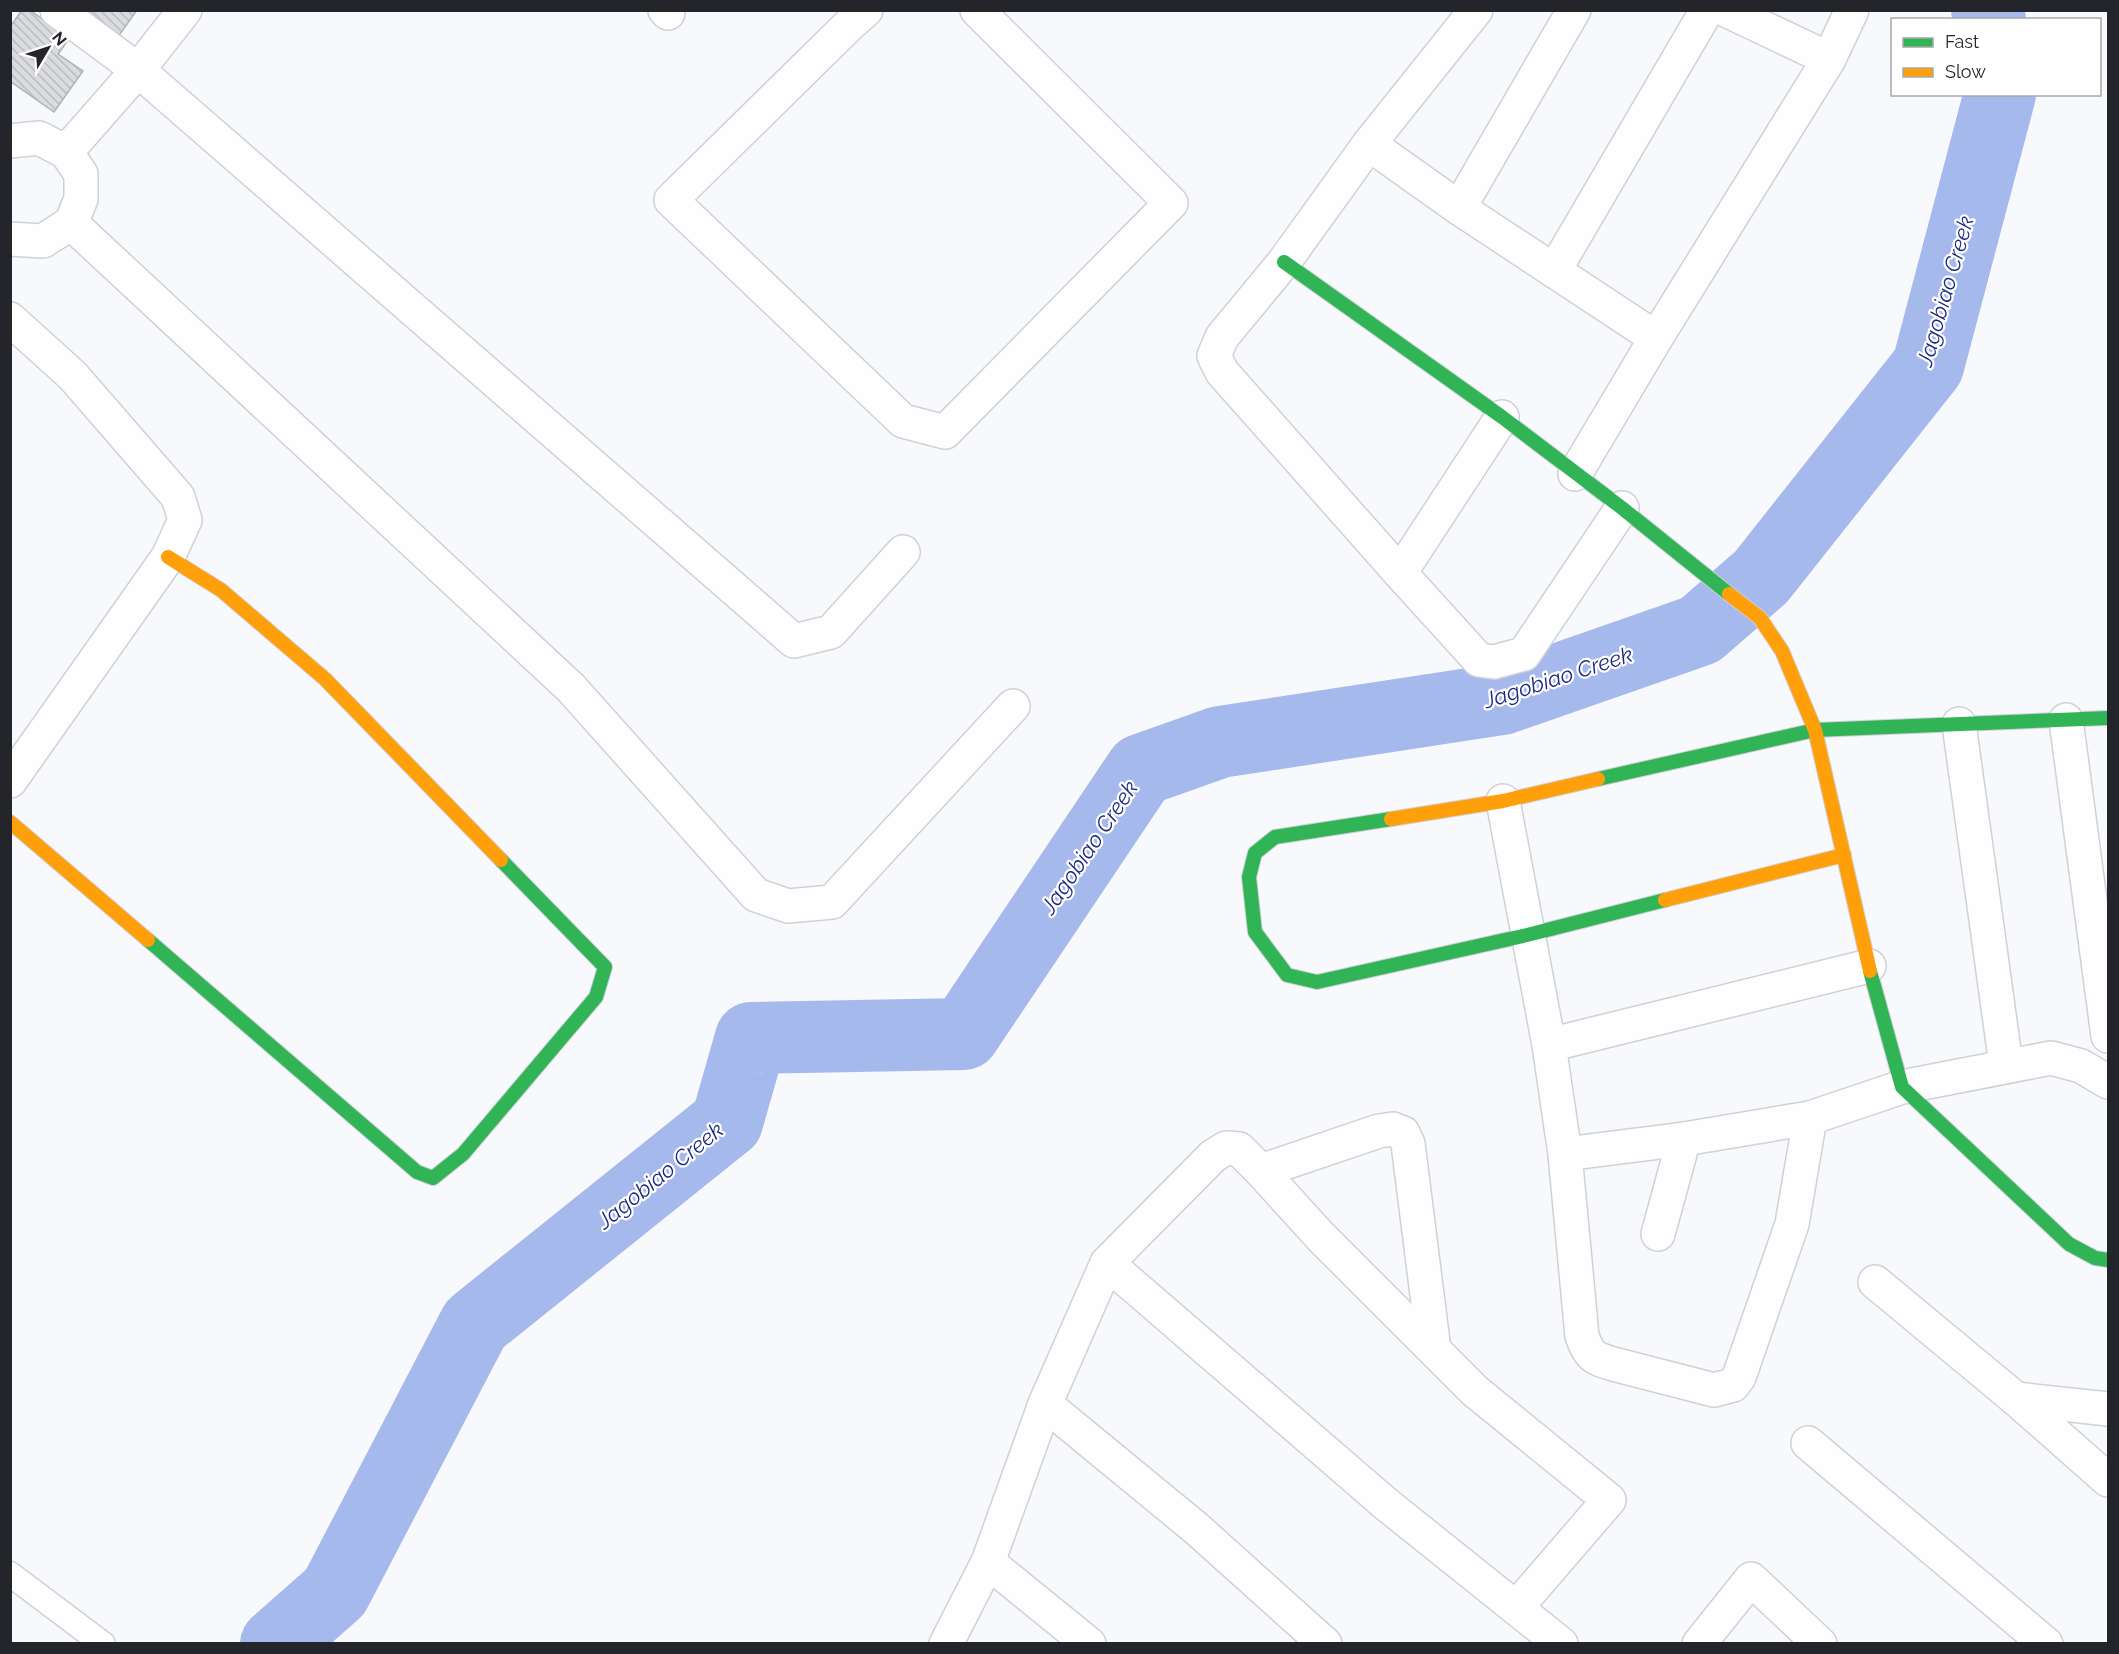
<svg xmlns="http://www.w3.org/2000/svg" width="2119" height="1654" font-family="Raleway,sans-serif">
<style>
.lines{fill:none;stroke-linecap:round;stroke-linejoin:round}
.river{stroke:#a6b9ed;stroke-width:72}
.building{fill:url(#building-back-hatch);stroke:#b0b2b6;stroke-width:1.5}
.lane-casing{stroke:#d0d1d6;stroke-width:27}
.street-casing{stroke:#d0d1d6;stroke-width:36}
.fast-casing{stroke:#d0d1d6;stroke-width:16}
.slow-casing{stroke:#d0d1d6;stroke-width:16}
.lane{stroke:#fefeff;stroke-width:24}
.street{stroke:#fefeff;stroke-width:33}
.fast{stroke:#30b455;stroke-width:14}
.slow{stroke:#ff9f0a;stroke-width:14}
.labels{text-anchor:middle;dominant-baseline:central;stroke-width:4.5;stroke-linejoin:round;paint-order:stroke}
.water-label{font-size:22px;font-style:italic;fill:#1b297d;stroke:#fff}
</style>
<defs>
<pattern id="building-back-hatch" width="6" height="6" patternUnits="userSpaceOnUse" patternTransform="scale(1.5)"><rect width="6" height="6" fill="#d9dbdf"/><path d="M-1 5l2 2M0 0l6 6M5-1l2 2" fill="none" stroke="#babcc0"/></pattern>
</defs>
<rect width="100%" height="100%" fill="#f7f9fc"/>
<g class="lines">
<g class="river">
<path d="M1987,10l3,10"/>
<path d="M276,1644l59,-52 140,-268 252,-202 24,-84 213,-4 177,-264 79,-28 282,-43 198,-69 61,-53 167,-211 72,-272"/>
</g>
</g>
<g class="building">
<path d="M22,10h8l39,29 -11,15 25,17 -29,41 -44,-31v-54z"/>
<path d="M71,10h66l-24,34z"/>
</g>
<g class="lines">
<g class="lane-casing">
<path id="lane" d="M10,1574l93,70"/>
</g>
<g class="street-casing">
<g id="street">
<path d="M57,10l81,60 656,571 37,-9 72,-80"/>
<path d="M665,10l3,3"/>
<path d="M866,10l-16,14 -179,176 232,221 42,11 226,-229 -194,-193"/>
<path d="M1476,10l-107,134 -85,118 -62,75 -8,19 8,16 178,201 79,87 15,2 30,-8 98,-146"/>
<path d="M1726,10l103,49"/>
<path d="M10,141l29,-3 27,14 15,22v25l-10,24 -28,18 -33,-2"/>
<path d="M1369,144l90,64 197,130"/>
<path d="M66,152l72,-82 47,-60"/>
<path d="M1459,208l115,-198"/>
<path d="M71,223l500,465 185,207 32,11 44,-4 181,-196"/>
<path d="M1554,271l153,-261"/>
<path d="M10,319l63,57 105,121 7,23 -17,37 -158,224"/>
<path d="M1575,474l81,-136 173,-279 23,-49"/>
<path d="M1400,573l102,-156"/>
<path d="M2066,720l42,316"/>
<path d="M1959,724l47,341"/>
<path d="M1503,801l46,244 16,109 17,182c7,20 11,22 31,28l101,26 19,-5 6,-8 53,-153 18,-106"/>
<path d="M1549,1045l320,-79"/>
<path d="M1565,1154l119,-15 126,-21 92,-31 149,-29 30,8 27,16"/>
<path d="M1261,1171l118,-40 14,-2 10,4 5,11 26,206"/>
<path d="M1658,1234l26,-95"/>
<path d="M1107,1263l279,241 175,140"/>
<path d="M1875,1282l141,117 92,81"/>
<path d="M2016,1399l92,10"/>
<path d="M1045,1404l152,125 128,115"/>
<path d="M1808,1443l238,201"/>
<path d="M988,1562l101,82"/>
<path d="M946,1644l42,-82 57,-158 62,-141 106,-107 13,-8 13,1 22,22 60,66 154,154 134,109 -93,108"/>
<path d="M1699,1644l52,-65 69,65"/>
</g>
</g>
<g class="fast-casing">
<g id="fast">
<path d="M1284,262l218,155 120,91 107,86"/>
<path d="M1598,779l217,-49 293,-12"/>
<path d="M1391,819l-116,18 -20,16 -6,24 6,55 32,43 30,7 210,-47 138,-35"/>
<path d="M148,940l269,232 16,6 30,-24 133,-157 9,-30 -104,-107"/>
<path d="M1870,971l32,116 167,157 26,14 13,2"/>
</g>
</g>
<g class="slow-casing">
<g id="slow">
<path d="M168,557l53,33 104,89 176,181"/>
<path d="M1729,594l31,24 22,33 33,79 55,241"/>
<path d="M1391,819l112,-18 95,-22"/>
<path d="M10,822l138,118"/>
<path d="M1665,900l179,-45"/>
</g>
</g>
<use href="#lane" class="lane"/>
<use href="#street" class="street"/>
<use href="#fast" class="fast"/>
<use href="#slow" class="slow"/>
</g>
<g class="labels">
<g class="water-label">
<text transform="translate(1945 291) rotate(-74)">Jagobiao Creek</text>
<text transform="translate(1558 677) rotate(-18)">Jagobiao Creek</text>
<text transform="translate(1089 847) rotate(-56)">Jagobiao Creek</text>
<text transform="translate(660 1175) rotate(-39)">Jagobiao Creek</text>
</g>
</g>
<rect width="2119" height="1654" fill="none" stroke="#23252b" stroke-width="24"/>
<rect x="1891" y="18" width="210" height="78" fill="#ffffff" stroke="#a7a8aa" stroke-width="1.5"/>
<rect x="1903" y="38" width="30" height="9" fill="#30b455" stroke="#a7a8aa" stroke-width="1.5"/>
<text x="1945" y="48" font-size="18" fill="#23252b">Fast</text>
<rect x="1903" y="68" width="30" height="9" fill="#ff9f0a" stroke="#a7a8aa" stroke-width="1.5"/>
<text x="1945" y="78" font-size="18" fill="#23252b">Slow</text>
<g transform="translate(48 48) rotate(51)" stroke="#ffffff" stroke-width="4.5" paint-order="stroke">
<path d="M0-4.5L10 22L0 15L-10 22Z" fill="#23252b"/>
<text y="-9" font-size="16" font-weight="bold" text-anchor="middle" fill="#23252b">N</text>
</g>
</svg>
